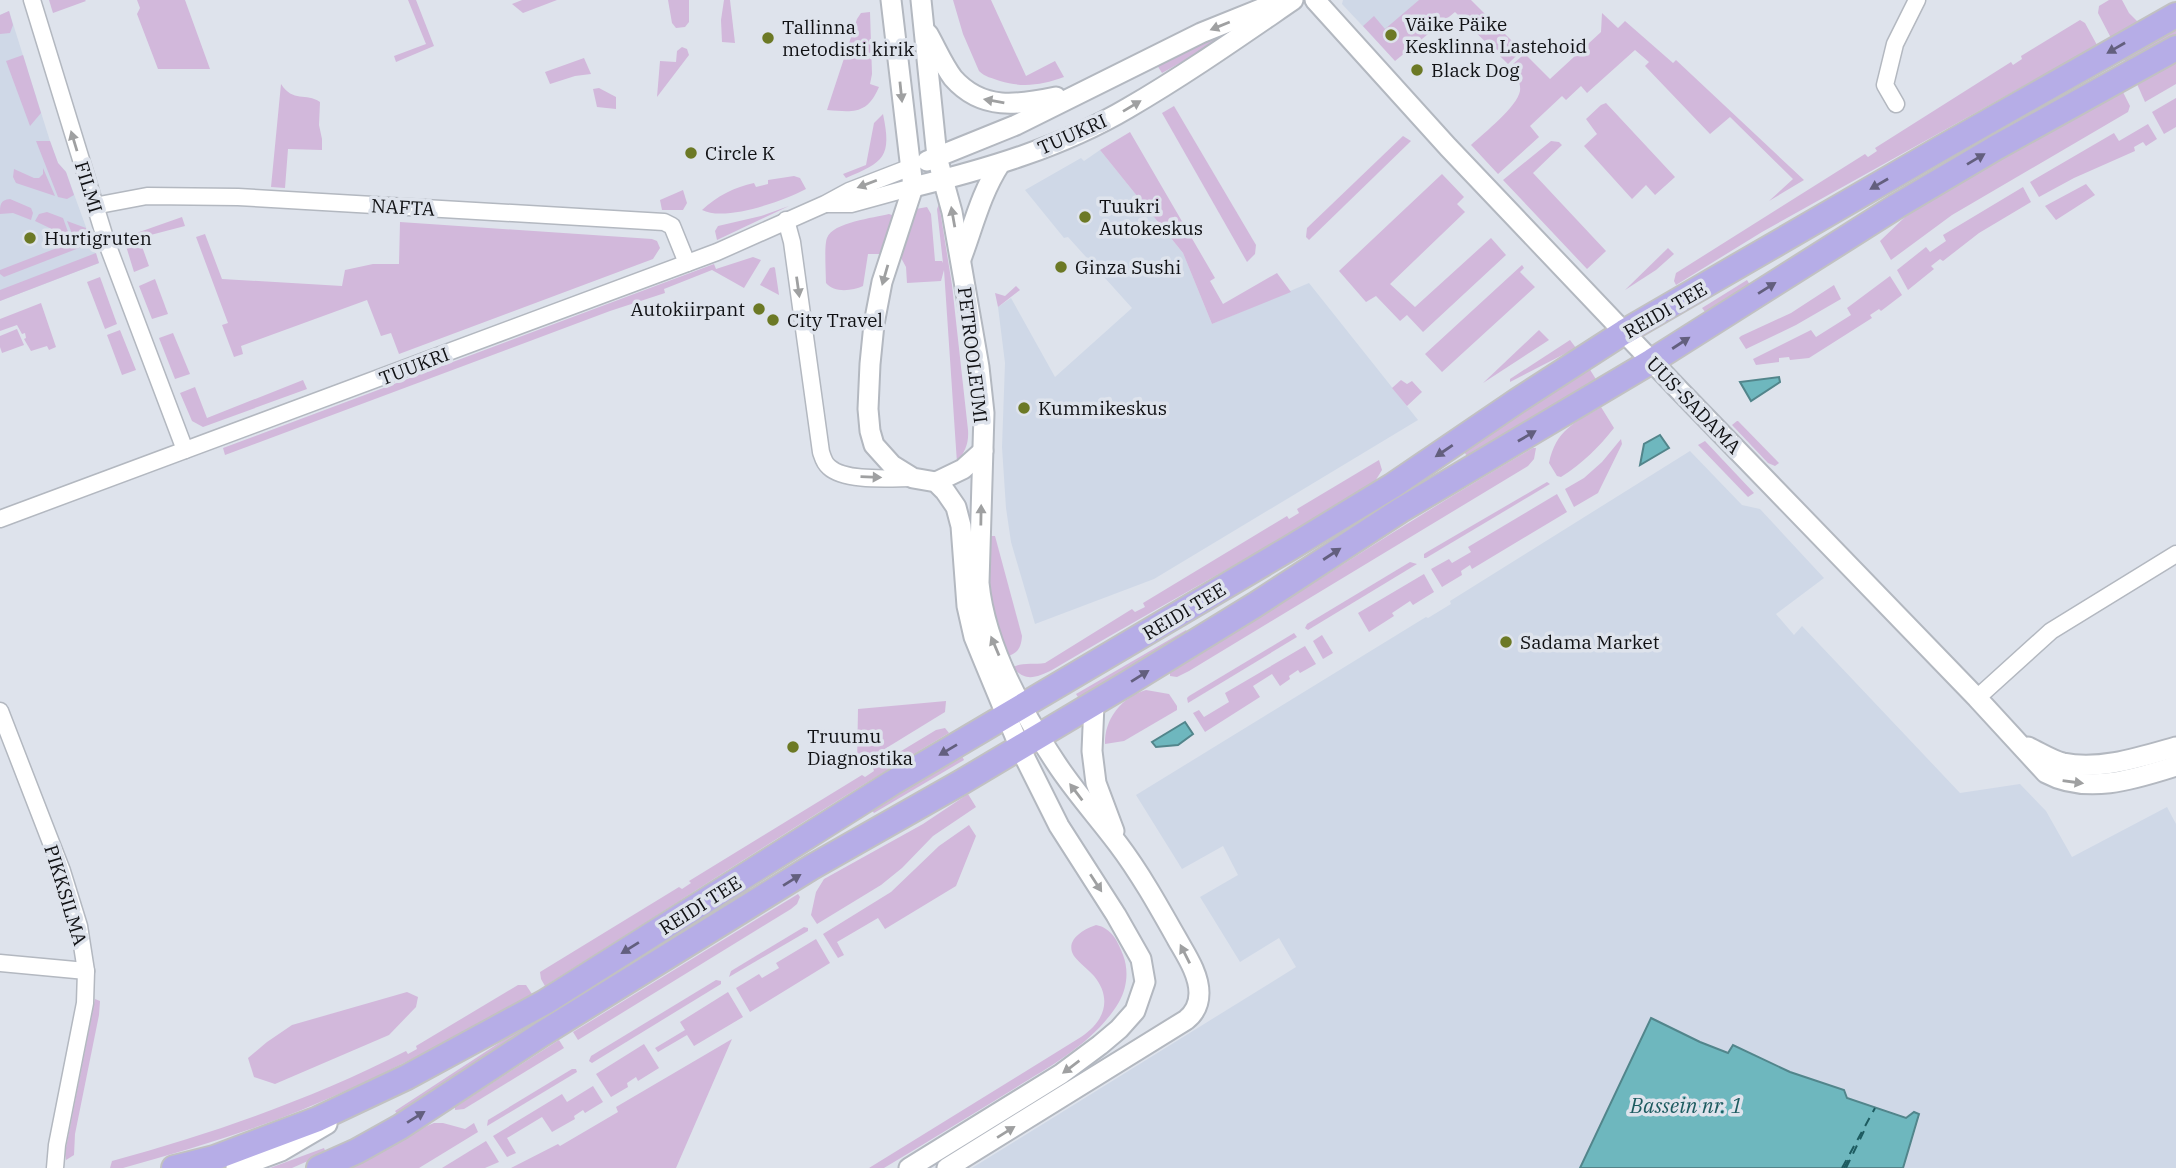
<svg xmlns="http://www.w3.org/2000/svg" width="2176" height="1168" font-family="'IBM Plex Serif',serif">
<style>
.built{fill:#cfd8e7}
.green{fill:#d2b8db}
.water{fill:#6eb7be;stroke:#52858b;stroke-width:2}
.lines{fill:none;stroke-linecap:round;stroke-linejoin:round}
.ferry{stroke:#1d5b60;stroke-width:2;stroke-dasharray:9 7;stroke-linecap:butt}
.minor-casing{stroke:#b3b8c0;stroke-width:19}
.tertiary-casing{stroke:#b3b8c0;stroke-width:23}
.primary-casing{stroke:#c1c1c2;stroke-width:28}
.minor{stroke:#fff;stroke-width:16}
.tertiary{stroke:#fff;stroke-width:19}
.primary{stroke:#b6ade7;stroke-width:24}
.oneway{fill:#9fa0a1}
.oneway2{fill:#635f7e}
.poi-dot{fill:#6c7925;stroke:#dee3ec;stroke-width:2.5}
.labels{text-anchor:middle;dominant-baseline:central;stroke-width:7;stroke-linejoin:round;paint-order:stroke}
.poi-label{font-size:19px;fill:#101114;stroke:#dee3ec;text-anchor:start}
.street-label{font-size:19px;fill:#101114;stroke:#dee3ec}
.water-label{font-size:21px;font-style:italic;fill:#1d5b60;stroke:#dee3ec}
</style>
<rect width="100%" height="100%" fill="#dee3ec"/>
<g class="built">
<path d="M1343,0h105l-59,54 -47,-50z"/>
<path d="M9,11l41,130 8,22 8,9 33,91 -99,38v-286z"/>
<path d="M1100,150l83,103 29,71 97,-41 109,137 -264,159 -119,45 -24,-82 -5,-34 -4,-61 3,-84 -7,-56 13,-9 44,79 77,-69 -64,-71 -4,1 -39,-48 56,-32 3,3z"/>
<path d="M1690,451l52,54 18,4 64,69 -48,36 18,21 8,-9 158,167 60,-9 26,27 26,46 95,-50 9,17v344h-273l17,-52 -14,2 -59,-20 -3,-8 -54,-18 -57,-27 -5,10 -8,-2 -69,-35 -71,150h-608l324,-201 -17,-29 -39,24 -40,-65 38,-22 -15,-29 -41,23 -46,-74 290,-178 2,1 23,-14 -1,-3z"/>
</g>
<g class="green">
<path d="M49,0h36l1,1 -33,12z"/>
<path d="M137,0h48l25,69h-52l-21,-55 3,-6z"/>
<path d="M408,0h8l18,46 -38,16 -2,-6 32,-12z"/>
<path d="M522,0h35l-34,13 -11,-9z"/>
<path d="M668,0h21v22l-4,5 -9,1 -4,-5z"/>
<path d="M724,0h6l5,43 -13,-1 -1,-22z"/>
<path d="M953,0h38l35,76 29,-15 9,16c-22,8 -41,11 -64,4 -8,-3 -15,-4 -21,-10l-16,-37z"/>
<path d="M1419,0h52l79,79 51,-47 1,-19 16,15 7,-7 48,42 3,-3 128,120 -35,21 24,-22 -63,-62 -20,17 -65,-68 4,-4 -14,-12 -48,43 -6,-7 -15,14 -4,-4 -32,30 9,11 -41,37 -27,-29c13,-12 46,-38 49,-54 1,-8 -3,-15 -7,-21l3,-3 -3,-3 9,-8 -3,-3 -11,11 -53,-52 -60,49 -32,-35 11,-10 11,13z"/>
<path d="M2109,0h13l7,13 9,9 -27,16 -13,-25 1,-7z"/>
<path d="M9,11l4,14 -3,8 -10,1v-19z"/>
<path d="M870,12l2,62 -2,10 9,3c-12,28 -26,25 -52,23l30,-91 4,-6z"/>
<path d="M2080,20l5,3 12,22 -335,187 -86,53 -2,-4 2,-8 189,-119 3,3 9,-6 -2,-3 136,-86 2,3 9,-6 -1,-3z"/>
<path d="M2176,30v6l-50,27 -3,-5z"/>
<path d="M1216,36l3,5 -57,32 -5,-8z"/>
<path d="M682,47l5,2 2,6 -32,42 3,-36 16,1 1,-11z"/>
<path d="M23,55l18,58 -11,13 -24,-65z"/>
<path d="M584,58l7,16 -16,2 -25,8 -5,-12z"/>
<path d="M2176,63v21l-31,18 -8,-18z"/>
<path d="M281,84c12,19 25,8 39,18l-1,23 3,14v11l-34,-1 -3,39 -14,-1z"/>
<path d="M599,88l17,9v12l-19,-2 -4,-18z"/>
<path d="M2123,92l7,14 -2,6 -176,103 -61,45 -11,-19 25,-24 50,-32z"/>
<path d="M2176,98v29l-12,7 -12,-22z"/>
<path d="M1606,103l69,74 -20,18 -9,-10 -14,14 -48,-53 13,-12 -11,-15 15,-14z"/>
<path d="M1174,106l82,139 -1,9 -8,8 -85,-149z"/>
<path d="M883,114c9,43 1,48 -37,64l-3,-4 23,-9 8,-42z"/>
<path d="M2148,124l9,15 -11,7 -3,-4 -9,5 1,4 -61,27 -35,19 -9,-15 84,-49 5,8z"/>
<path d="M1130,132l85,146 -5,3 13,23 54,-31 14,19 -79,32 -29,-71 -83,-103z"/>
<path d="M1403,136l8,5 -102,99 -3,-3 1,-9z"/>
<path d="M36,141h14l8,22 8,9 8,23 -7,4 -9,-2z"/>
<path d="M1551,141l8,1 3,3 -29,28 73,78 -19,18 -84,-89z"/>
<path d="M43,168l12,28 -39,-13 -3,-6 1,-8 20,9h5l4,-4z"/>
<path d="M1442,174l22,23 -7,7 8,8 -75,72 25,23 76,-69 15,17 -83,77 -16,-17 -7,6 -24,-25 -10,6 -27,-31z"/>
<path d="M794,176l6,2 6,11c-23,12 -81,33 -104,21 15,-14 33,-23 52,-27l2,4 12,-3v-4z"/>
<path d="M2086,184l9,11 -39,25 -11,-14z"/>
<path d="M2023,187l8,15 -52,31 -36,28 -3,-2 -9,7 3,3 -26,21 -11,-20 29,-23 4,5 16,-11 -3,-6z"/>
<path d="M683,190l4,13 -4,7h-21l-2,-10z"/>
<path d="M10,199l21,9 2,5 -2,7 -18,-7 -13,1c0,-9 0,-14 10,-15z"/>
<path d="M939,204l13,81 16,145c1,14 -3,21 -11,33l-13,-193 -3,11 -34,2 -1,-16 -6,-11 13,-44 3,-3 11,-2 4,7 4,47h7l1,2 -6,-54z"/>
<path d="M789,206l-72,34 -2,-9 3,-5 43,-10z"/>
<path d="M47,212l16,6 8,22 -5,2 -8,-10 -23,-11 4,-7z"/>
<path d="M889,214l6,2 -14,38h-13l-5,32c-11,5 -29,7 -37,-3 0,-9 -2,-38 1,-45 6,-16 47,-20 62,-24z"/>
<path d="M182,217l3,9 -46,12 10,28 -15,6 -8,-26 2,-10z"/>
<path d="M67,221l19,7 6,15 -88,34 -4,-3v-4l75,-29z"/>
<path d="M400,222l252,17 5,2 3,7 -7,11 -254,95 -8,-21 -10,3 -14,-36 -126,46 2,8 -9,3 -12,-32 6,-2 -32,-86 9,-3 17,45 120,7 3,-16 28,-6h26z"/>
<path d="M1668,248l6,6 -18,16 -31,20z"/>
<path d="M96,253l3,10 -99,38v-11z"/>
<path d="M753,257l8,3 -17,28 -32,-18 -48,19 1,4 -55,18 -385,144 -2,-7 491,-184 2,5z"/>
<path d="M1522,265l2,3 -4,4 15,15 -93,85 -17,-18z"/>
<path d="M774,267l1,1 4,27 -19,-10 10,-17z"/>
<path d="M1890,276l12,19 -21,16 -2,-2 -9,6 2,3 -63,40 -19,2 -1,-3 -10,1v4l-23,3 -3,-6 58,-29 5,7 35,-22 -4,-7z"/>
<path d="M100,277l17,47 -12,5 -18,-47z"/>
<path d="M155,279l13,35 -16,5 -13,-33z"/>
<path d="M1747,280l3,5 -44,28 -4,-5z"/>
<path d="M1834,285l7,14 -45,26 -50,24 -7,-11 2,-2 50,-23z"/>
<path d="M1016,286l4,4 -22,17 -3,-14 10,3z"/>
<path d="M41,303l15,44 -7,3 -2,-4 -16,5 -7,-12 2,-1 -1,-5 -3,1 -5,-9 -17,6v-12z"/>
<path d="M17,329l7,16 -22,8 -2,-6v-11z"/>
<path d="M120,330l16,40 -14,5 -15,-40z"/>
<path d="M1539,330l10,10 -66,43z"/>
<path d="M173,333l17,41 -15,5 -16,-41z"/>
<path d="M1570,340l6,8 -66,34v-3z"/>
<path d="M1589,368l8,13 -129,76 -4,-5z"/>
<path d="M303,380l4,9 -104,38 -11,-6 -12,-28 15,-6 12,31z"/>
<path d="M1401,380l6,4 5,-3 10,11 -15,14 -15,-18z"/>
<path d="M1601,407l13,21c-16,20 -31,35 -53,49l-4,-1 -8,-13c7,-33 25,-40 52,-56z"/>
<path d="M1737,421h1l41,42 -4,3 -7,-3 -36,-38z"/>
<path d="M1621,439l1,5 -24,49 -24,14 -9,-18 19,-11 18,-16z"/>
<path d="M1705,441l49,52 -6,4 -50,-52z"/>
<path d="M1533,448h3l-2,11 -6,7 -339,205 -12,6 -7,-1v-3c122,-75 240,-154 363,-225z"/>
<path d="M1379,460l3,10 -8,13c-106,65 -215,123 -322,187 -15,7 -27,13 -39,-3 10,-5 21,-2 32,-4l87,-54 3,3 10,-5 -2,-4 144,-87 2,3 10,-6 -2,-4z"/>
<path d="M1547,482l3,2 -124,74h-2v-4l3,-2z"/>
<path d="M1557,494l10,18 -95,57 -2,-4 -9,6 1,4 -20,12 -11,-18 18,-10 3,4 19,-11 -3,-5z"/>
<path d="M991,536h4l27,100c-1,12 -4,17 -16,21 -19,-46 -20,-73 -15,-121z"/>
<path d="M1410,562l7,2 -109,66 -3,-2 2,-4z"/>
<path d="M1424,574l10,18 -21,13 -3,-4 -18,12 2,3 -25,16 -11,-19z"/>
<path d="M1186,630l3,4 -109,66 -4,-6z"/>
<path d="M1294,633l3,4 -109,66 -1,-5 2,-2z"/>
<path d="M1322,635l11,18 -10,6 -10,-18z"/>
<path d="M1305,646l11,18 -16,9 -2,-3 -9,6 1,3 -10,7 -8,-12 -19,12 7,11 -55,35 -12,-19 6,-3 5,7 25,-15 -4,-9z"/>
<path d="M1146,690l23,4 8,12v4l-53,31 -19,3c-1,-25 17,-47 41,-54z"/>
<path d="M946,701l-1,11 -88,54 1,-57z"/>
<path d="M945,728l4,5c-137,81 -269,169 -404,253l-4,-7 -1,-7 139,-85 3,2 9,-6 -2,-2 173,-106 3,2 9,-6 -1,-3 63,-38z"/>
<path d="M961,754l3,6 -90,53 -3,-4z"/>
<path d="M968,794l8,13 -43,29 -31,32 -21,17 -64,39 -6,-9 5,-23 8,-13 99,-55z"/>
<path d="M969,825l7,11 -20,50 -71,43 -7,-11 -41,24 7,13 -6,3 -15,-24 68,-42 48,-46z"/>
<path d="M748,886l3,5 -190,120 -3,-6z"/>
<path d="M798,894l2,3 -3,7 -6,5 -213,131 -5,-8z"/>
<path d="M1096,925c16,3 22,17 27,30 6,15 4,33 -4,47 -26,44 -78,69 -120,96 -38,23 -76,47 -115,70h-15l212,-131c23,-15 32,-38 13,-61 -6,-7 -15,-13 -20,-20 -10,-16 10,-27 22,-31z"/>
<path d="M804,927l4,1v3l-79,46 2,-6z"/>
<path d="M816,939l14,24 -80,49 -14,-24 23,-14 3,4 17,-10 -3,-5z"/>
<path d="M716,980l5,1v3l-129,79 -3,-2 2,-5z"/>
<path d="M518,985h8l6,9c-76,43 -152,84 -233,117 -57,23 -117,40 -176,57h-13l2,-7c102,-28 200,-62 294,-110l2,3 9,-5 -1,-3z"/>
<path d="M407,992l11,5 -2,10 -27,28 -114,49 -21,-7 -6,-19 19,-16 25,-17z"/>
<path d="M728,992l15,25 -49,29 -7,-11 -29,17 -3,-4 30,-18 -5,-8z"/>
<path d="M95,999l5,2 -1,14 -24,119 -1,21 -8,5 -1,-7z"/>
<path d="M543,1014l3,5 -148,96 -3,-4z"/>
<path d="M732,1039l-56,129h-165l47,-24 2,2 58,-34 -2,-5z"/>
<path d="M559,1040l5,8 -100,61 -9,1v-3z"/>
<path d="M644,1044l15,24 -21,13 -2,-4 -9,6 1,4 -17,10 -15,-23z"/>
<path d="M572,1069h4l1,3 -90,54 1,-6z"/>
<path d="M593,1086l10,16 -18,11 -2,-3 -9,6 1,3 -23,13 -10,-15 -35,21 9,15 -9,4 -14,-21 69,-42 5,8z"/>
<path d="M434,1123h9l22,6 9,-6 4,9 -59,36h-67l75,-42z"/>
<path d="M486,1141l13,21 -14,6h-43z"/>
<path d="M324,1148l2,5 -34,15h-22z"/>
</g>
<g class="water">
<path d="M1779,377l1,5 -29,19 -11,-19z"/>
<path d="M1660,435l9,13 -29,17 4,-21z"/>
<path d="M1185,722l8,12 -15,11 -22,2 -4,-5z"/>
<path d="M1651,1018l49,24 28,11 5,-8 57,27 54,18 3,8 59,20 8,-6 5,2 -16,54h-323z"/>
</g>
<g class="lines">
<g class="ferry">
<path d="M1842,1168l33,-60"/>
<path d="M1844,1168l5,-9"/>
<path d="M1846,1168l18,-37"/>
</g>
<g class="minor-casing">
<g id="minor">
<path d="M32,0l74,241 79,209"/>
<path d="M1896,104l-11,-19 10,-41 22,-44"/>
<path d="M827,204h24l62,-17"/>
<path d="M94,206l53,-10 91,1 426,25 8,4 15,37"/>
<path d="M786,220l6,22 29,210c2,6 3,11 8,15 16,15 62,11 84,11"/>
<path d="M0,519l717,-267 108,-48 24,-13 62,-24"/>
<path d="M1977,698l74,-67 125,-77"/>
<path d="M0,711l62,160 17,55 7,45 -1,32 -28,142 -2,23"/>
<path d="M0,963l86,8"/>
</g>
</g>
<g class="tertiary-casing">
<g id="tertiary">
<path d="M891,0l22,187 -31,95 -8,42 -4,40 -2,45 2,22 4,14 18,20 21,13 23,4 9,9 11,16 5,19 6,80 7,31 9,22 37,89 39,78 57,89 25,44 4,23 -10,29 -16,18 -19,16 -39,29 -152,94"/>
<path d="M921,0l16,157 15,55 27,155 5,46 -5,170c6,62 43,129 77,180 19,29 41,53 62,81 22,29 41,63 59,95 9,16 22,35 22,54 0,11 -4,20 -13,27l-239,148"/>
<path d="M1315,0l133,147 232,244 297,307 69,75c41,22 89,6 130,-7"/>
<path d="M928,34c8,14 15,31 25,44 29,33 65,27 103,19"/>
<path d="M927,161l89,-36 185,-92 72,-29"/>
<path d="M913,187c74,-18 149,-40 215,-79 57,-33 111,-71 165,-108"/>
<path d="M961,259c12,-32 20,-66 39,-95"/>
<path d="M936,482l27,-13 20,-18"/>
<path d="M1094,704l-2,47 4,32 18,48"/>
<path d="M2028,747c11,5 23,13 35,16 36,8 78,-6 113,-16"/>
<path d="M236,1168l45,-17 46,-27"/>
</g>
</g>
<g class="primary-casing">
<g id="primary">
<path d="M174,1168l40,-10 104,-39 89,-42 138,-75 347,-219 398,-235 102,-62 125,-85 107,-69 314,-182 238,-135"/>
<path d="M319,1168l38,-17 43,-24 142,-93 270,-167 148,-84 168,-100 127,-78 146,-95 251,-149 245,-155 100,-59 179,-99"/>
</g>
</g>
<use href="#minor" class="minor"/>
<use href="#tertiary" class="tertiary"/>
<use href="#primary" class="primary"/>
</g>
<defs><path id="oneway-solid" d="M-6-.8H1V-3.2L6.5 0L1 3.2V.8H-6Z" transform="scale(1.75)"/></defs>
<g class="oneway">
<use href="#oneway-solid" transform="translate(1220 26) rotate(158)"/>
<use href="#oneway-solid" transform="translate(901 92) rotate(84)"/>
<use href="#oneway-solid" transform="translate(994 101) rotate(-170)"/>
<use href="#oneway-solid" transform="translate(1132 106) rotate(-31)"/>
<use href="#oneway-solid" transform="translate(74 141) rotate(-107)"/>
<use href="#oneway-solid" transform="translate(867 184) rotate(159)"/>
<use href="#oneway-solid" transform="translate(953 217) rotate(-100)"/>
<use href="#oneway-solid" transform="translate(885 275) rotate(106)"/>
<use href="#oneway-solid" transform="translate(798 287) rotate(82)"/>
<use href="#oneway-solid" transform="translate(871 477) rotate(2)"/>
<use href="#oneway-solid" transform="translate(981 515) rotate(-89)"/>
<use href="#oneway-solid" transform="translate(995 646) rotate(-113)"/>
<use href="#oneway-solid" transform="translate(2073 782) rotate(8)"/>
<use href="#oneway-solid" transform="translate(1076 792) rotate(-127)"/>
<use href="#oneway-solid" transform="translate(1096 883) rotate(57)"/>
<use href="#oneway-solid" transform="translate(1185 954) rotate(-117)"/>
<use href="#oneway-solid" transform="translate(1071 1067) rotate(143)"/>
<use href="#oneway-solid" transform="translate(1006 1132) rotate(-32)"/>
</g>
<g class="oneway2">
<use href="#oneway-solid" transform="translate(2116 48) rotate(150)"/>
<use href="#oneway-solid" transform="translate(1976 159) rotate(-31)"/>
<use href="#oneway-solid" transform="translate(1879 184) rotate(150)"/>
<use href="#oneway-solid" transform="translate(1767 288) rotate(-32)"/>
<use href="#oneway-solid" transform="translate(1681 343) rotate(-33)"/>
<use href="#oneway-solid" transform="translate(1527 436) rotate(-30)"/>
<use href="#oneway-solid" transform="translate(1444 451) rotate(146)"/>
<use href="#oneway-solid" transform="translate(1332 554) rotate(-33)"/>
<use href="#oneway-solid" transform="translate(1140 676) rotate(-32)"/>
<use href="#oneway-solid" transform="translate(948 750) rotate(149)"/>
<use href="#oneway-solid" transform="translate(792 880) rotate(-32)"/>
<use href="#oneway-solid" transform="translate(630 948) rotate(148)"/>
<use href="#oneway-solid" transform="translate(416 1117) rotate(-32)"/>
</g>
<g class="poi-dot">
<circle cx="1391" cy="35" r="7"/>
<circle cx="768" cy="38" r="7"/>
<circle cx="1417" cy="70" r="7"/>
<circle cx="691" cy="153" r="7"/>
<circle cx="1085" cy="217" r="7"/>
<circle cx="30" cy="238" r="7"/>
<circle cx="1061" cy="267" r="7"/>
<circle cx="759" cy="309" r="7"/>
<circle cx="773" cy="320" r="7"/>
<circle cx="1024" cy="408" r="7"/>
<circle cx="1506" cy="642" r="7"/>
<circle cx="793" cy="747" r="7"/>
</g>
<g class="labels">
<g class="poi-label">
<text x="1405" y="24">Väike Päike<tspan x="1405" dy="22">Kesklinna Lastehoid</tspan></text>
<text x="782" y="27">Tallinna<tspan x="782" dy="22">metodisti kirik</tspan></text>
<text x="1431" y="70">Black Dog</text>
<text x="705" y="153">Circle K</text>
<text x="1099" y="206">Tuukri<tspan x="1099" dy="22">Autokeskus</tspan></text>
<text x="44" y="238">Hurtigruten</text>
<text x="1075" y="267">Ginza Sushi</text>
<text x="745" y="309" text-anchor="end">Autokiirpant</text>
<text x="787" y="320">City Travel</text>
<text x="1038" y="408">Kummikeskus</text>
<text x="1520" y="642">Sadama Market</text>
<text x="807" y="736">Truumu<tspan x="807" dy="22">Diagnostika</tspan></text>
</g>
<g class="street-label">
<text transform="translate(1072 134) rotate(-24)">TUUKRI</text>
<text transform="translate(89 187) rotate(73)">FILMI</text>
<text transform="translate(403 207) rotate(3)">NAFTA</text>
<text transform="translate(1665 310) rotate(-30)">REIDI TEE</text>
<text transform="translate(973 355) rotate(83)">PETROOLEUMI</text>
<text transform="translate(414 366) rotate(-21)">TUUKRI</text>
<text transform="translate(1694 405) rotate(46)">UUS-SADAMA</text>
<text transform="translate(1184 611) rotate(-31)">REIDI TEE</text>
<text transform="translate(66 895) rotate(73)">PIKKSILMA</text>
<text transform="translate(700 905) rotate(-32)">REIDI TEE</text>
</g>
<g class="water-label">
<text x="1686" y="1105">Bassein nr. 1</text>
</g>
</g>
</svg>
